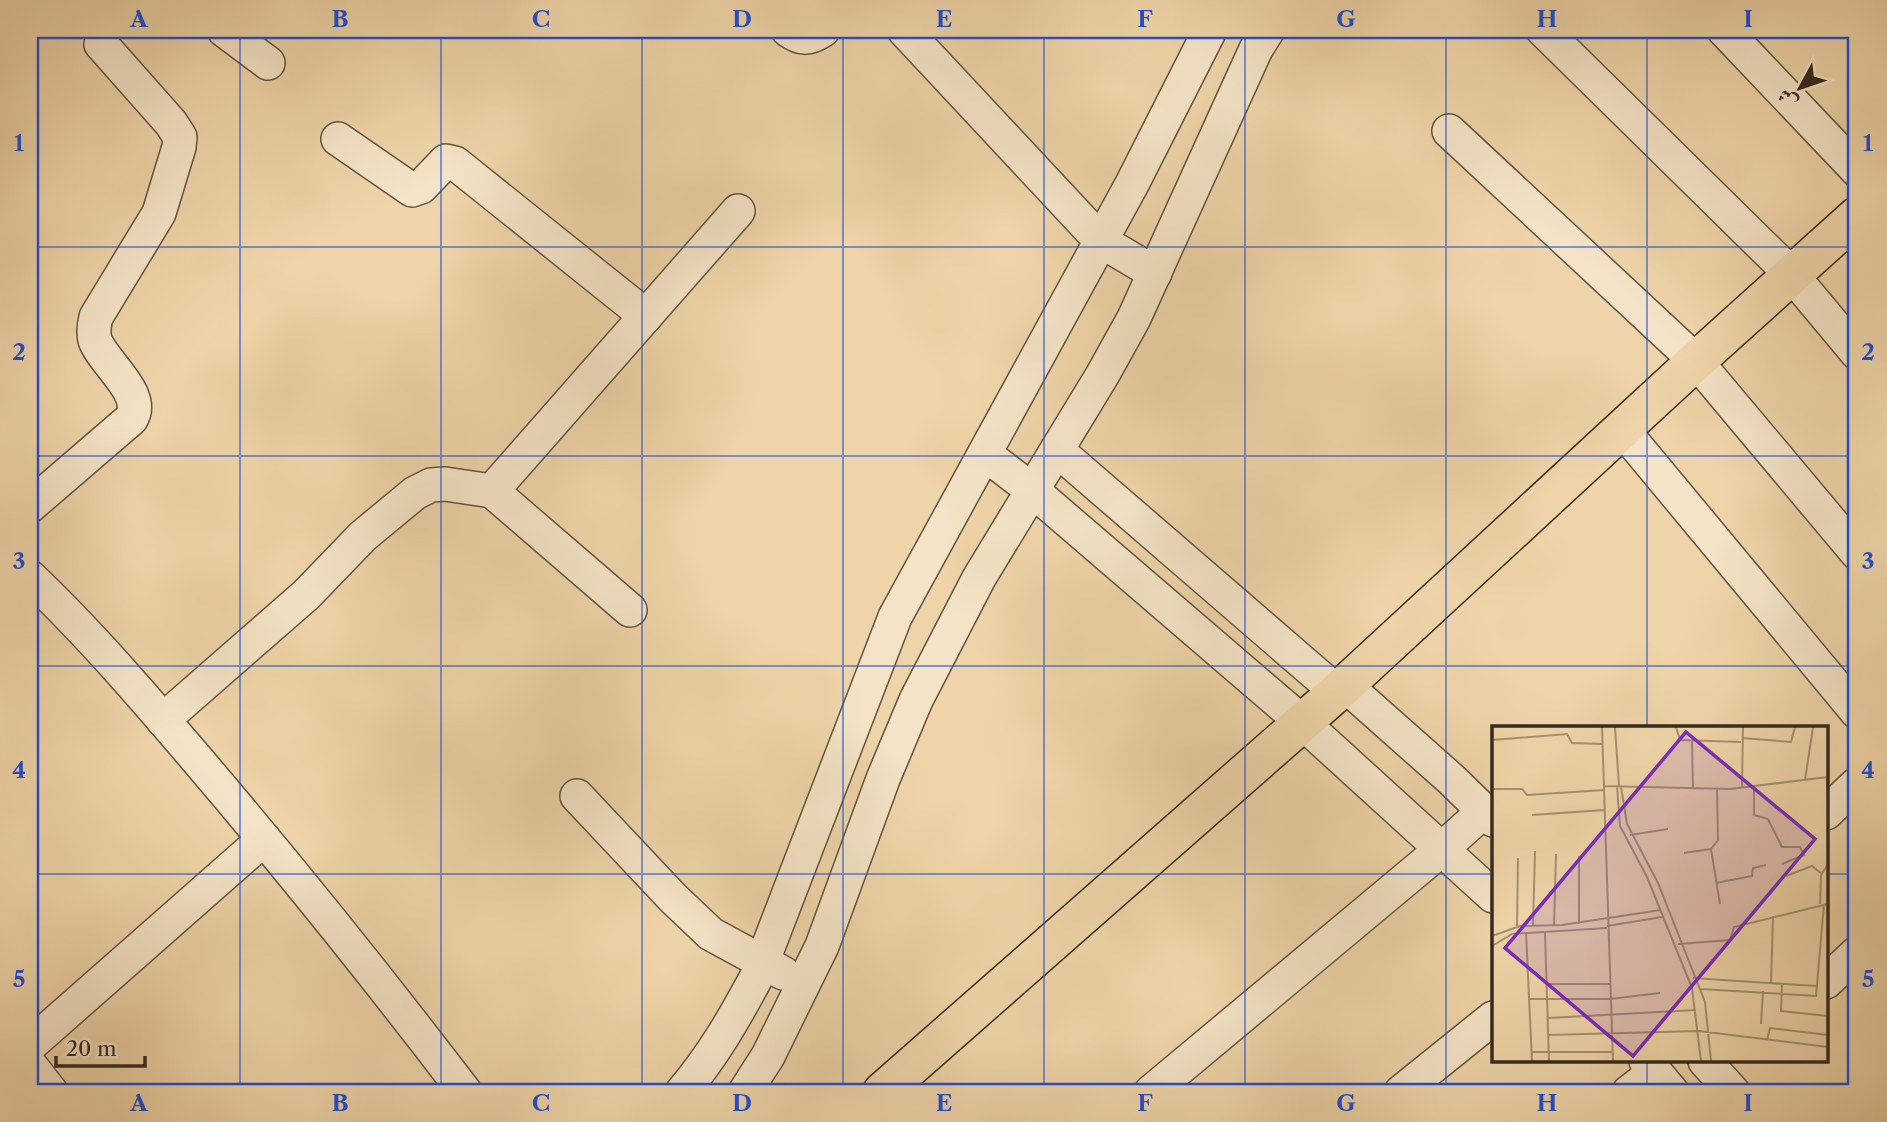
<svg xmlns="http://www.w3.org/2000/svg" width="1887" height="1122" font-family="'Libre Caslon Text',Amiri,serif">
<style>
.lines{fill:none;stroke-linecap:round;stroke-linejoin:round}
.street-casing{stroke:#625442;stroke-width:36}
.primary-casing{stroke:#342a20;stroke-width:41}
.street{stroke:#f4e3c6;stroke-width:33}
.primary{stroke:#eed4a8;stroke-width:38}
.grid{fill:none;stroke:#1d4ed8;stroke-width:2;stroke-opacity:0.55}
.inset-road{fill:none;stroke:#a49072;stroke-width:2}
.view{fill:#7b2cbf;fill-opacity:0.15;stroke:#7b2cbf;stroke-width:3.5}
.inset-edge{fill:none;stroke:#342a20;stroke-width:3.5}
.neatline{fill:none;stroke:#1d4ed8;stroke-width:2.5}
.grid-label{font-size:23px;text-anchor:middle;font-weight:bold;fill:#1d4ed8}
</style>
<rect width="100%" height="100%" fill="#eed4a8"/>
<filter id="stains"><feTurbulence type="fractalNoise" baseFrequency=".00286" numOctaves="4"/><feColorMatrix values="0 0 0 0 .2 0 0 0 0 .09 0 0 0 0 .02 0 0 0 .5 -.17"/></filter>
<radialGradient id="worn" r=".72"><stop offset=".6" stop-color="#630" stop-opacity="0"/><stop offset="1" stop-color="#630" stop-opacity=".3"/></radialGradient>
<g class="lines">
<g class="street-casing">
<g id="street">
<path d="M224,30l44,33"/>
<path d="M788,30c14,10 21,9 35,0"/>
<path d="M904,30l197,211 54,32"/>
<path d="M1543,30l248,244 66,79"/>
<path d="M1724,30l133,140"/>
<path d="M1449,131l247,230 161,192"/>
<path d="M338,139l74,51 9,-3 25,-26 9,2 191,153"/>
<path d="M1622,429l235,283"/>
<path d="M1057,450l280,242"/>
<path d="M985,454l47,36 270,232 191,174"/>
<path d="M492,491l138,119"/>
<path d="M30,506l101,-87c16,-25 -28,-56 -36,-79 -2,-8 -1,-15 1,-23l63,-104 20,-66 1,-10 -9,-14 -70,-79 3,-14"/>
<path d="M30,577c59,56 112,118 165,180 93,109 183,221 270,335"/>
<path d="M1345,685l107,95 41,40"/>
<path d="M163,720l143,-125 57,-59 52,-43 16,-8 14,-1 47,7 246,-280"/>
<path d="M577,796l96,102 38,36 72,39"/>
<path d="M1826,813l31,-29"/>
<path d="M1826,982l31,-29"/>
<path d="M30,1045l234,-206"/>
<path d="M1646,1061l26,31"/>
<path d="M1705,1061l28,31"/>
<path d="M30,1065l21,27"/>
<path d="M682,1092c31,-36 53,-75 75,-116l138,-359 237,-433 78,-154"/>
<path d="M745,1092l23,-36 54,-110 61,-167 33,-79 63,-122 124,-204 31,-56 122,-269 12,-19"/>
<path d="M1151,1092l291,-243 42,-38"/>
<path d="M1401,1092l92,-74"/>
<path d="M1629,1092l26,-20"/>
</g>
</g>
<g class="primary-casing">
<path id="primary" d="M882,1092l463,-407 351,-324 161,-145"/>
</g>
<use href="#street" class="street"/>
<use href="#primary" class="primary"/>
</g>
<path class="grid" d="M240,30v1062M441,30v1062M642,30v1062M843,30v1062M1044,30v1062M1245,30v1062M1446,30v1062M1647,30v698M30,247h1827M30,456h1827M30,666h1827M30,874h1463M1826,874h31M1647,1061v31"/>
<g transform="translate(1492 726)">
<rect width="336" height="336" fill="#eed4a8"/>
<path class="inset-road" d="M110,1l11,334M123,1l4,59M184,1l4,13 61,2M250,12l49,4 4,-15M0,14l75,-6 5,9 31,1M200,15l1,48M335,51l1,33M313,54l8,-53M112,60l126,3 98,-12M125,60l3,40 27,51 45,111 9,73M262,60v29l14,4 14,28h18l4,8 -22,9M129,61l6,37 31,59 47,119 6,59M250,62l1,-61M0,63h30l5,6 77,-5M225,63l1,51 -7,9 9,55M40,89l72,-5M138,109l38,-6M192,127l27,-4M294,150l26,-10 10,8M224,157l36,-7 1,-8 13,-3M328,178l1,-29 7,-11M87,198v-68M25,200l1,-68M41,200l2,-75M62,200l2,-72M115,200l55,-9M34,207l6,128M53,207l4,128M0,210l28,-10 42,-1 99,-15M186,218l52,-4 4,-13 94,-23M0,220l20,-12 95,-6M201,252l123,8M279,257l2,-67M290,257l-1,28 47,5M55,258h63M208,263l116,7 8,-92M37,273h81l50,-6M56,292l148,-8M269,298l2,-33M56,309l151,-4 129,16M275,314l3,-12 58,7M39,326h81"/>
<path class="view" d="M194,6l129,107 -182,217 -128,-108z"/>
<rect width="336" height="336" class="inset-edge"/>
</g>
<rect width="1887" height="1122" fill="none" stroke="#eed4a8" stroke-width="77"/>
<g transform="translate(1800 88) rotate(230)" stroke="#f4e3c6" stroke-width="5" paint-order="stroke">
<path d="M0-5L12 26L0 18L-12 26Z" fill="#342a20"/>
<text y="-10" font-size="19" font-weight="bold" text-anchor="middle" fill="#342a20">ش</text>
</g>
<path d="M56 1056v10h89v-10" fill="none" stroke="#342a20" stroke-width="3.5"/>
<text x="66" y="1056" font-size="21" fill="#342a20" stroke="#f4e3c6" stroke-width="5" paint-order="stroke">20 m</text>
<rect x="38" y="38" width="1810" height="1046" class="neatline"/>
<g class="grid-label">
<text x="139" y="27">A</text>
<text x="340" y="27">B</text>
<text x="541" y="27">C</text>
<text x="742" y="27">D</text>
<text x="944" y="27">E</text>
<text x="1145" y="27">F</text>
<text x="1346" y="27">G</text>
<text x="1547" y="27">H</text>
<text x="1748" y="27">I</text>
<text x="19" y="151">1</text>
<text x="1868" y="151">1</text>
<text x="19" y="360">2</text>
<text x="1868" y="360">2</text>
<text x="19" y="569">3</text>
<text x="1868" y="569">3</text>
<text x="19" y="778">4</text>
<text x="1868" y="778">4</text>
<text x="19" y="987">5</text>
<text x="1868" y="987">5</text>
<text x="139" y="1111">A</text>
<text x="340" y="1111">B</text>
<text x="541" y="1111">C</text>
<text x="742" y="1111">D</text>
<text x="944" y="1111">E</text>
<text x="1145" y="1111">F</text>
<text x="1346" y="1111">G</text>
<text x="1547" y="1111">H</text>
<text x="1748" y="1111">I</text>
</g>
<rect width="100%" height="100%" filter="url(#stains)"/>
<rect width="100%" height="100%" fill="url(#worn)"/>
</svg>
